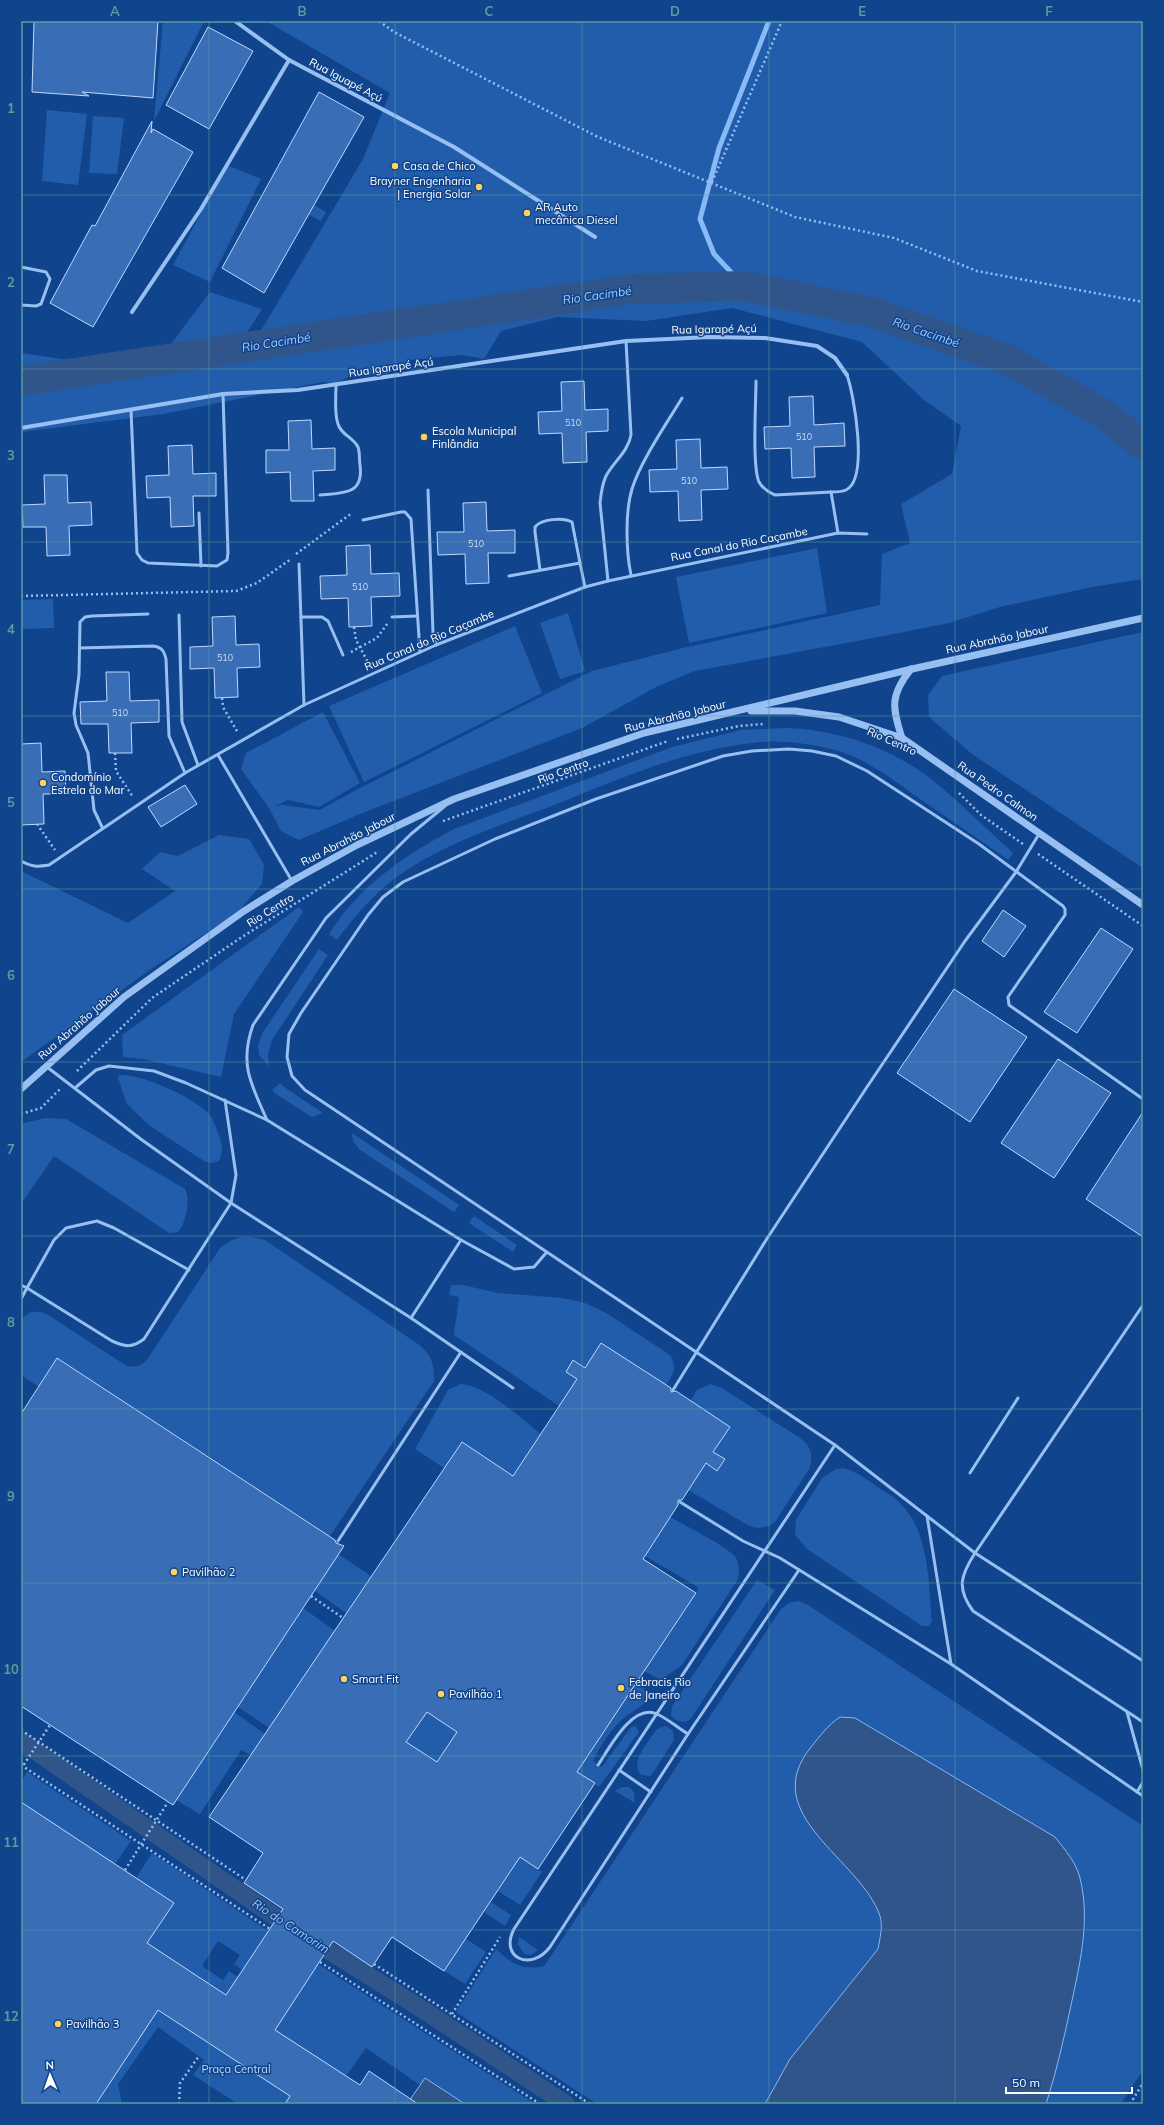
<svg xmlns="http://www.w3.org/2000/svg" width="1164" height="2125" font-family="Mulish,sans-serif">
<style>
.green{fill:#225dac}
.water{fill:#2f558b;stroke:#89b9f6}
.lines{fill:none;stroke-linecap:round;stroke-linejoin:round}
.stream{stroke:#89b9f6;stroke-width:5}
.canal{stroke:#2f558b;stroke-width:18}
.river{stroke:#2f558b;stroke-width:30}
.building{fill:#396eb6;stroke:#bfdafd;fill-rule:evenodd}
.path{stroke:#98bff2;stroke-width:2.5;stroke-dasharray:2 3;stroke-linecap:butt}
.service{stroke:#98bff2;stroke-width:3}
.minor{stroke:#98bff2;stroke-width:4}
.tertiary{stroke:#98bff2;stroke-width:7}
.path-bridge{stroke:#98bff2;stroke-width:2.5;stroke-dasharray:2 3;stroke-linecap:butt}
.grid{fill:none;stroke:#579f9a;stroke-width:1;stroke-opacity:0.55}
.poi-dot{fill:#ffd259;stroke:#10448c;stroke-width:1.5}
.labels{text-anchor:middle;dominant-baseline:central;stroke-width:3;stroke-linejoin:round;paint-order:stroke}
.number-label{font-size:9px;fill:#cedbed}
.street-label{font-size:11px;fill:#fff;stroke:#10448c}
.poi-label{font-size:11px;fill:#fff;stroke:#10448c;text-anchor:start}
.park-label{font-size:11px;fill:#bfdafd;stroke:#10448c}
.water-label{font-size:12px;font-style:italic;fill:#a3c9f9;stroke:#10448c}
.neatline{fill:none;stroke:#579f9a;stroke-width:1.5}
.grid-label{font-size:13px;text-anchor:middle;font-weight:bold;fill:#579f9a}
</style>
<rect width="100%" height="100%" fill="#10448c"/>
<g class="green">
<path d="M163,21h41l-50,100z"/>
<path d="M266,21h877v558l-51,8 -92,20 -51,16 -65,13 -189,35 -37,15 -76,42 -222,86 -61,26 -18,-9 -12,-23 -28,-39 5,-16 77,-41 37,71 -41,24 -31,-7 -15,7 9,-2 38,5 36,-20 236,-119 91,-23 197,-43 2,-51 28,-11 -9,-39 51,-30 9,-48 -37,-26 -62,-58 -130,-34 -86,13 -89,-4 -56,14 -17,28 -23,-4 -51,5 -23,14 -39,3 -12,7 -13,-2 -160,32 -142,18v-79l75,11 160,-25 107,-180 27,-66z"/>
<path d="M47,110l40,4 -9,71 -36,-4z"/>
<path d="M93,116l31,2 -7,56 -28,-1z"/>
<path d="M227,165l34,14 -51,103 -37,-17z"/>
<path d="M274,182l52,30 -5,9 -53,-28z"/>
<path d="M210,292l52,17 -16,25 -75,10z"/>
<path d="M817,548l10,65 -138,30 -13,-66z"/>
<path d="M53,599l1,29 -33,1v-29z"/>
<path d="M568,613l17,58 -25,8 -20,-56z"/>
<path d="M515,626l27,67 -178,89 -35,-76z"/>
<path d="M1143,632v236l-171,-114 -43,-37 -1,-22 14,-19z"/>
<path d="M786,728c56,2 112,22 155,59 24,21 48,44 72,66l-5,7c-29,-21 -59,-41 -88,-61 -27,-19 -53,-40 -85,-49 -26,-7 -57,-11 -83,-7 -72,8 -137,38 -203,64 -53,20 -109,38 -155,72 -23,18 -40,38 -57,61l-8,-6c30,-48 76,-79 125,-105l218,-82 69,-17z"/>
<path d="M219,835l30,4 15,26 -2,19 -25,29 -83,54 -133,95v-191l107,52 47,-32 -33,-22 18,-17 18,4z"/>
<path d="M299,907l4,5 -69,102 -13,63 -78,-18 -20,-2 -1,-22z"/>
<path d="M319,949l9,6 -56,85 -4,15 1,11 -10,-11 -1,-10 5,-13z"/>
<path d="M119,1075c23,-1 69,20 87,36 7,6 9,15 13,24 3,9 5,16 0,26l-8,2 -7,-2 -54,-35 -23,-22 -9,-26z"/>
<path d="M280,1083l4,4 39,26 -11,4 -36,-23 -4,-4z"/>
<path d="M45,1118l21,1 119,70c6,11 1,34 -7,43l-9,1 -115,-77 -33,48v-80z"/>
<path d="M352,1133l107,72 -5,7 -94,-62 -7,-9z"/>
<path d="M474,1216l43,29 -4,7 -44,-29z"/>
<path d="M241,1237h11l13,3 153,104c14,11 16,20 16,37l-104,155 -272,-178 -19,29 -18,-12v-54c7,-11 16,-11 27,-6l79,51c9,2 13,0 20,-6l73,-112 10,-7z"/>
<path d="M451,1285h12l35,8 64,5 23,5 23,11 62,41c7,12 4,19 -4,30l-65,-42 -16,25 -12,-8 -7,12 11,7 -18,27 -105,-71 5,-38 -10,-2z"/>
<path d="M461,1384c26,2 59,34 80,50l-28,42 -51,-34 -18,26 -29,-19 33,-59z"/>
<path d="M710,1384l12,4 78,50c11,8 14,18 9,31l-34,53c-9,6 -17,8 -27,3l-60,-35 18,-27 11,8 8,-12 -12,-7 17,-25 -40,-26 7,-11z"/>
<path d="M844,1468c13,4 24,12 35,20 6,4 14,8 20,14 31,30 29,79 33,119l-3,5h-7l-115,-77 -12,-14 1,-15 26,-42 14,-9z"/>
<path d="M670,1517c14,8 59,30 66,41 4,8 3,14 2,21l-56,86 -21,15 -17,-9 52,-77 2,-7 -53,-31z"/>
<path d="M338,1554l33,22 -25,37 -32,-23z"/>
<path d="M757,1580l18,10 -83,127c-5,6 -11,6 -18,2l-3,-4 1,-9z"/>
<path d="M799,1601l9,4 335,221v244l-22,34h-75c10,-31 17,-62 24,-94 9,-43 22,-88 10,-132 -4,-16 -15,-28 -25,-41l-200,-119 -28,127c14,16 50,53 53,73 2,10 0,20 -2,31l-88,110 -25,45h-168l-141,-92 40,-63c17,15 25,22 48,17l5,-7 232,-350 8,-6z"/>
<path d="M303,1608l32,23 -66,97 -31,-21z"/>
<path d="M636,1684l16,10c-9,14 -16,14 -28,24 -13,11 -24,28 -31,43l9,6 29,-40 5,-1 3,6 -40,55 -22,-15z"/>
<path d="M438,1708l18,12 4,24 -12,17 -23,4 -17,-11 -5,-23 12,-18z"/>
<path d="M234,1712l31,22 -14,21 -10,-5 -41,64 -24,-14z"/>
<path d="M666,1726l7,5 1,9 -21,33 -3,3 -9,-1c-12,-13 8,-34 16,-46z"/>
<path d="M27,1772l104,69 -16,23 -94,-62v-20z"/>
<path d="M622,1787h7l5,5 1,11 -20,-12z"/>
<path d="M152,1853l116,78 -26,39 -8,-6 6,-9 -22,-14 -16,25 21,14 6,-9 9,6 -12,18 -79,-52 27,-40 -38,-25z"/>
<path d="M520,1857l22,15 -22,33 -22,-14z"/>
<path d="M491,1902l20,13 -6,11 -21,-14z"/>
<path d="M519,1937l19,13 -7,5 -7,-1 -6,-10z"/>
<path d="M466,1939l20,13 -21,32 -21,-13z"/>
<path d="M318,1964l217,140h-70l-40,-26 -5,7 -54,-37 -20,28 -71,-46z"/>
<path d="M150,1979l161,125h-73l-45,-29 11,-15 -46,-33 -40,57 4,20h-54z"/>
</g>
<g class="water">
<path d="M840,1717l15,1 200,119c10,13 21,25 25,41 11,44 -1,89 -10,132 -7,32 -14,63 -24,94h-281l25,-45 88,-110c2,-11 5,-23 2,-33 -19,-57 -124,-101 -69,-169 9,-11 17,-22 29,-30z"/>
<path d="M425,2078l40,26h-58z"/>
</g>
<g class="lines">
<path class="stream" d="M744,286l-30,-32 -14,-35 19,-71 50,-127"/>
<path class="canal" d="M21,1741l256,177 151,95 138,91"/>
<path class="river" d="M21,381l611,-92 112,-3 127,26 135,47 98,55 39,31"/>
</g>
<g class="building">
<path d="M34,21h124l-5,77 -71,-6 7,4 -57,-4z"/>
<path d="M208,27l45,24 -44,78 -43,-24z"/>
<path d="M319,92l45,25 -100,176 -42,-25z"/>
<path d="M152,121l-1,12 2,-4 40,23 -100,175 -43,-24 42,-78 3,1z"/>
<path d="M584,381l1,29 23,-1v22l-22,1 1,30 -24,1 -1,-30 -23,1 -1,-22 24,-1 -1,-29z"/>
<path d="M813,396l1,29 30,-2 1,23 -31,1 1,30 -23,1 -1,-30 -26,1 -1,-22 26,-1 -1,-29z"/>
<path d="M311,420l1,29 23,-1v22l-22,1 1,30h-23l-1,-29 -24,1v-23h23l-1,-29z"/>
<path d="M700,439l1,29 26,-1 1,22 -27,1 1,30 -23,1 -1,-30 -28,1 -1,-22 28,-1 -1,-29z"/>
<path d="M192,445l1,29 23,-1v23h-23l1,30 -23,1 -1,-30 -23,1 -1,-22 23,-1 -1,-29z"/>
<path d="M44,475h23l1,28 23,-1 1,23 -23,1 1,29 -23,1 -1,-29h-23l-1,-22 23,-1z"/>
<path d="M486,502l1,29 28,-1v23h-27l1,30 -23,1 -1,-30 -27,1 -1,-23h27l-1,-29z"/>
<path d="M370,545l1,29 28,-1 1,23 -29,1 1,29 -23,1 -1,-29 -27,1 -1,-23 27,-1 -1,-29z"/>
<path d="M235,616l1,29 23,-1 1,23 -23,1 1,29 -23,1 -1,-30 -24,1v-22l23,-1 -1,-29z"/>
<path d="M106,672h23l1,29 29,-1v22l-28,1 1,30h-23l-1,-29h-27l-1,-22 27,-1z"/>
<path d="M41,743l1,29 23,-1 1,23h-23l1,30 -23,1v-81z"/>
<path d="M185,785l12,19 -36,23 -13,-20z"/>
<path d="M1003,910l23,16 -22,31 -22,-16z"/>
<path d="M1101,928l32,21 -56,84 -33,-21z"/>
<path d="M954,989l73,48 -57,85 -73,-49z"/>
<path d="M1058,1059l53,34 -57,85 -53,-35z"/>
<path d="M1143,1112v125l-57,-38z"/>
<path d="M601,1343l70,45v4l5,-1 54,36 -17,25 12,7 -8,12 -11,-8 -24,37h-4v5l-35,54 53,34 -119,179 18,11 -57,86 -18,-12 -76,114 -52,-34 -20,30 -39,-26 -58,89 85,55 9,-14 49,33h-133l5,-8 -132,-86 -62,94h-75v-302l153,101 -27,40 79,52 57,-86 -39,-26 19,-30 -54,-36 253,-375 51,34 64,-97 -11,-7 7,-12 12,8zM427,1712l30,20 -20,30 -31,-20z"/>
<path d="M57,1358l278,182 1,3 8,3 -171,259 -152,-99v-292z"/>
</g>
<g class="lines">
<g class="path">
<path d="M379,21l15,11 204,105 197,80 99,21 83,33 166,31"/>
<path d="M712,182l70,-161"/>
<path d="M296,554l56,-41"/>
<path d="M21,596l215,-5 21,-8 34,-24"/>
<path d="M354,627l2,13 14,26"/>
<path d="M351,652l26,-14 10,-14"/>
<path d="M222,698l1,9 15,26"/>
<path d="M677,739l62,-13 24,-2"/>
<path d="M115,753l1,18 17,26"/>
<path d="M959,793l22,22 42,29"/>
<path d="M443,821l225,-80"/>
<path d="M37,824l18,26"/>
<path d="M1038,854l105,72"/>
<path d="M77,1071l75,-73 90,-61 137,-86"/>
<path d="M21,1114l20,-6 19,-19"/>
<path d="M311,1596l32,22"/>
<path d="M21,1730l225,150"/>
<path d="M21,1765l249,164"/>
<path d="M320,1962l220,142"/>
<path d="M374,1964l216,140"/>
<path d="M452,2014l48,-77"/>
<path d="M179,2104l1,-21 19,-27"/>
<path d="M1130,2104l13,-21"/>
</g>
<g class="service">
<path d="M21,267l25,5 4,7 -9,25 -5,2 -15,-1"/>
<path d="M756,381c0,21 -4,85 3,101 4,7 9,10 16,13l56,-3"/>
<path d="M131,410l6,143 5,7 6,3 69,3 10,-6 1,-7 -5,-159"/>
<path d="M428,490l5,143 3,12"/>
<path d="M320,495c23,-2 44,0 40,-30 -1,-6 0,-13 -2,-18 -5,-10 -17,-12 -20,-23 -4,-11 -2,-27 -2,-40"/>
<path d="M199,513l2,53"/>
<path d="M363,520l38,-8h4l6,7 9,133"/>
<path d="M838,533l-7,-41c4,0 11,0 15,-2 23,-11 8,-95 1,-115"/>
<path d="M299,564l5,141"/>
<path d="M540,570l-5,-38v-5c6,-8 28,-10 37,-5l8,41"/>
<path d="M631,575c-5,-24 -6,-63 1,-86 8,-27 35,-66 50,-91"/>
<path d="M509,576l71,-13 5,24"/>
<path d="M608,581l-8,-78c1,-9 2,-19 6,-27 8,-15 22,-24 25,-41l-5,-94"/>
<path d="M179,615l3,107 16,43"/>
<path d="M301,617h21l6,4 15,34"/>
<path d="M392,617l25,-1"/>
<path d="M80,648l73,-2c9,1 11,5 13,13l3,77 16,37"/>
<path d="M218,755l74,126"/>
<path d="M102,827l-8,-17 -6,-57 -12,-28 -2,-12 5,-38 1,-53 5,-5 7,-1 56,-2"/>
<path d="M21,861c11,6 16,6 28,4l136,-92 119,-68 132,-60 149,-58 23,-6 230,-48 29,1"/>
<path d="M47,1067l95,73 89,63 180,115 102,70"/>
<path d="M75,1088l21,-18 13,-4 45,5 32,12 81,37 194,120 53,29 20,-2 12,-14"/>
<path d="M1143,1099l-134,-94 -1,-8 57,-82v-6l-2,-3 -84,-62 -112,-73 -31,-15 -24,-5 -23,-2 -37,2 -29,5 -127,43 -101,40 -92,43 -20,15 -15,18 -26,38 -41,60 -12,21 -2,23 5,19 13,14 530,355 140,108 168,108"/>
<path d="M267,1120c-16,-36 -28,-56 -14,-95l73,-107 85,-84 34,-28"/>
<path d="M21,1285l6,3 27,-48 12,-12 31,-7 17,7 75,42"/>
<path d="M21,1299l6,-11 85,53c14,6 20,7 32,-2l87,-136 5,-28 -11,-75"/>
<path d="M1143,1305l-168,248c-14,22 -19,35 -2,58l170,111"/>
<path d="M411,1318l50,-78"/>
<path d="M673,1390l95,-153 99,-150 98,-146 51,-69 23,-38"/>
<path d="M970,1473l48,-75"/>
<path d="M680,1502l63,39 37,17 171,106 192,132"/>
<path d="M927,1516l24,148"/>
<path d="M338,1541l123,-189"/>
<path d="M799,1570l-111,164 -138,213c-19,25 -51,11 -36,-18l321,-484"/>
<path d="M1127,1712l16,58"/>
<path d="M598,1765c11,-16 34,-62 59,-51 11,5 21,14 31,20"/>
<path d="M619,1770l32,22"/>
<path d="M1137,1792l6,-10"/>
</g>
<g class="minor">
<path d="M235,21l54,39 165,87 141,90"/>
<path d="M132,312l69,-103 88,-149"/>
<path d="M21,428l202,-34 75,-4 328,-49 84,-4 55,1 52,8 18,12 12,17"/>
</g>
<g class="tertiary">
<path d="M751,711h44l44,6 63,21 241,167"/>
<path d="M902,738c-10,-31 -12,-43 9,-69"/>
<path d="M21,1089l103,-92 120,-86 48,-30 65,-36 97,-46 190,-66 268,-64 231,-51"/>
</g>
<g class="path-bridge">
<path d="M21,1769l29,-44"/>
<path d="M125,1870l43,-68"/>
</g>
</g>
<path class="grid" d="M209,21v2083M395,21v2083M582,21v2083M769,21v2083M955,21v2083M21,195h1122M21,369h1122M21,542h1122M21,716h1122M21,889h1122M21,1062h1122M21,1236h1122M21,1409h1122M21,1583h1122M21,1756h1122M21,1930h1122"/>
<g class="poi-dot">
<circle cx="395" cy="166" r="4"/>
<circle cx="479" cy="187" r="4"/>
<circle cx="527" cy="213" r="4"/>
<circle cx="424" cy="437" r="4"/>
<circle cx="43" cy="783" r="4"/>
<circle cx="174" cy="1572" r="4"/>
<circle cx="344" cy="1679" r="4"/>
<circle cx="621" cy="1688" r="4"/>
<circle cx="441" cy="1694" r="4"/>
<circle cx="58" cy="2024" r="4"/>
</g>
<g class="labels">
<g class="number-label">
<text x="573" y="422">510</text>
<text x="804" y="436">510</text>
<text x="689" y="480">510</text>
<text x="476" y="543">510</text>
<text x="360" y="586">510</text>
<text x="225" y="657">510</text>
<text x="120" y="712">510</text>
</g>
<g class="street-label">
<text transform="translate(346 80) rotate(28)">Rua Iguapé Açú</text>
<text transform="translate(714 329) rotate(-1)">Rua Igarapé Açú</text>
<text transform="translate(391 367) rotate(-8)">Rua Igarapé Açú</text>
<text transform="translate(739 544) rotate(-11)">Rua Canal do Rio Caçambe</text>
<text transform="translate(997 639) rotate(-12)">Rua Abrahão Jabour</text>
<text transform="translate(429 640) rotate(-23)">Rua Canal do Rio Caçambe</text>
<text transform="translate(675 716) rotate(-14)">Rua Abrahão Jabour</text>
<text transform="translate(892 741) rotate(24)">Rio Centro</text>
<text transform="translate(563 771) rotate(-20)">Rio Centro</text>
<text transform="translate(998 791) rotate(35)">Rua Pedro Calmon</text>
<text transform="translate(348 839) rotate(-27)">Rua Abrahão Jabour</text>
<text transform="translate(270 910) rotate(-32)">Rio Centro</text>
<text transform="translate(79 1023) rotate(-41)">Rua Abrahão Jabour</text>
</g>
<g class="poi-label">
<text x="403" y="166">Casa de Chico</text>
<text x="471" y="181" text-anchor="end">Brayner Engenharia<tspan x="471" dy="13">| Energia Solar</tspan></text>
<text x="535" y="207">AR Auto<tspan x="535" dy="13">mecânica Diesel</tspan></text>
<text x="432" y="431">Escola Municipal<tspan x="432" dy="13">Finlândia</tspan></text>
<text x="51" y="777">Condomínio<tspan x="51" dy="13">Estrela do Mar</tspan></text>
<text x="182" y="1572">Pavilhão 2</text>
<text x="352" y="1679">Smart Fit</text>
<text x="629" y="1682">Febracis Rio<tspan x="629" dy="13">de Janeiro</tspan></text>
<text x="449" y="1694">Pavilhão 1</text>
<text x="66" y="2024">Pavilhão 3</text>
</g>
<g class="park-label">
<text x="236" y="2069">Praça Central</text>
</g>
<g class="water-label">
<text transform="translate(597 295) rotate(-8)">Rio Cacimbé</text>
<text transform="translate(926 332) rotate(19)">Rio Cacimbé</text>
<text transform="translate(276 342) rotate(-9)">Rio Cacimbé</text>
<text transform="translate(291 1926) rotate(33)">Rio do Camorim</text>
</g>
</g>
<rect width="1164" height="2125" fill="none" stroke="#10448c" stroke-width="44"/>
<g transform="translate(50 2075) rotate(358)" stroke="#10448c" stroke-width="3" paint-order="stroke">
<path d="M0-3L7 15L0 10L-7 15Z" fill="#ffffff"/>
<text y="-6" font-size="11" font-weight="bold" text-anchor="middle" fill="#ffffff">N</text>
</g>
<path d="M1006 2087v6h126v-6" fill="none" stroke="#ffffff" stroke-width="2"/>
<text x="1012" y="2087" font-size="12" fill="#ffffff" stroke="#10448c" stroke-width="3" paint-order="stroke">50 m</text>
<rect x="22" y="22" width="1120" height="2081" class="neatline"/>
<g class="grid-label">
<text x="115" y="16">A</text>
<text x="302" y="16">B</text>
<text x="489" y="16">C</text>
<text x="675" y="16">D</text>
<text x="862" y="16">E</text>
<text x="1049" y="16">F</text>
<text x="11" y="113">1</text>
<text x="11" y="287">2</text>
<text x="11" y="460">3</text>
<text x="11" y="634">4</text>
<text x="11" y="807">5</text>
<text x="11" y="980">6</text>
<text x="11" y="1154">7</text>
<text x="11" y="1327">8</text>
<text x="11" y="1501">9</text>
<text x="11" y="1674">10</text>
<text x="11" y="1847">11</text>
<text x="11" y="2021">12</text>
</g>
</svg>
